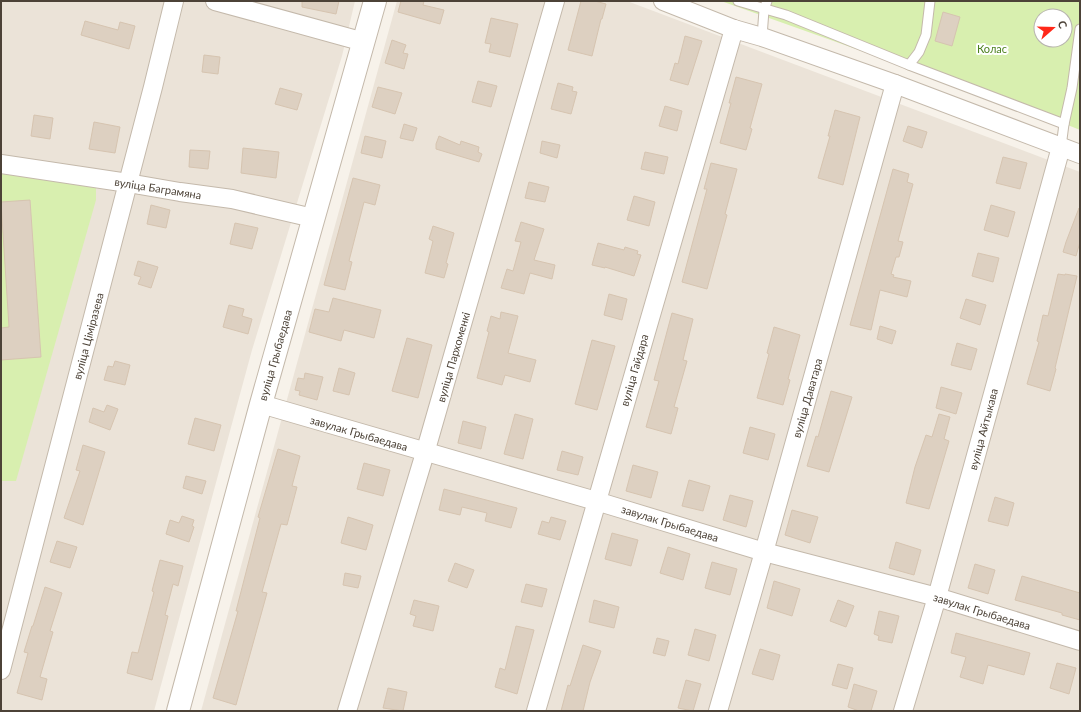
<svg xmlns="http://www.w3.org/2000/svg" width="1081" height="712" font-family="Lato,sans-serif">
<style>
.residential{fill:#ebe3d8}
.green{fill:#d8efaf;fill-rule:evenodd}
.building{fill:#ddd0c1;stroke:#d6c4b0}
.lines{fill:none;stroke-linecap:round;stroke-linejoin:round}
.service-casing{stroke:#c4b9ab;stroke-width:11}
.minor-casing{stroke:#c4b9ab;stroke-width:20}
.tertiary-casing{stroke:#c4b9ab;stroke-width:24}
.service{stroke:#fff;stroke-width:9}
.minor{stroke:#fff;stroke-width:18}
.tertiary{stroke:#fff;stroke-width:22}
.labels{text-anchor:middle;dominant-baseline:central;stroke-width:4;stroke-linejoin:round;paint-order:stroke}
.park-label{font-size:11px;fill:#4d8120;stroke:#fff}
.street-label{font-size:11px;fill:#4c4237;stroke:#fff}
</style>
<rect width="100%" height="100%" fill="#f7f2ea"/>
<g class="residential">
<path d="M1,1h354l-13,55 -90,294 -98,361h-153z"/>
<path d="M397,1h230l453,171v539h-879z"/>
</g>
<g class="green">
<path d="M721,1h359v129l-22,-9zM1041,16h24v24h-24z"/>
<path d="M1,174l95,10v16l-80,281h-15z"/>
</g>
<g class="building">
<path d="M302,1h37l-3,13 -34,-7z"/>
<path d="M401,1h23l-1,4 21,5 -4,14 -42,-12z"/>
<path d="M581,1h14l11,3 -4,15h-1l-9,37 -24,-6z"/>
<path d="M943,12l17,5 -8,29 -17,-5z"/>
<path d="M491,18l27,6 -8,33 -21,-5 2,-8 -6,-1z"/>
<path d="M85,21l33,9 2,-8 15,4 -6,23 -48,-14z"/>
<path d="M685,36l17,5 -14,44 -18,-5 5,-17 3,1z"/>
<path d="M392,40l14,5 -3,8 5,1 -4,15 -19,-6z"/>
<path d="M204,55l16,2 -2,17 -16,-2z"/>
<path d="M736,77l26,7 -12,44 2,1 -6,21 -26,-7 11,-40h-2z"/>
<path d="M478,81l19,5 -6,21 -19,-5z"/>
<path d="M558,83l15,4 -1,4 5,1 -6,22 -20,-5z"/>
<path d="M378,87l24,6 -7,21 -23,-7z"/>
<path d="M280,88l22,6 -5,16 -22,-6z"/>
<path d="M665,106l17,5 -5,20 -18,-5z"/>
<path d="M835,110l25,7 -17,68 -25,-7 12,-42h-2z"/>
<path d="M34,115l19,3 -3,21 -19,-3z"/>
<path d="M94,122l26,5 -5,26 -26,-4z"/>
<path d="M404,124l13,4 -4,13 -13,-3z"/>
<path d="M908,126l19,6 -5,16 -19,-7z"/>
<path d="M365,136l21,5 -4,17 -21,-5z"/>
<path d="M439,136l21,9 1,-4 18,6 -1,5 4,2 -3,8 -43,-13v-5z"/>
<path d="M542,141l18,4 -3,13 -17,-5z"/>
<path d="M243,148l36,4 -3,26 -35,-5z"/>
<path d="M190,150l20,1 -2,18 -19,-2z"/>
<path d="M645,152l23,5 -4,17 -23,-5z"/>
<path d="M1003,157l24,6 -7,26 -24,-6z"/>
<path d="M711,163l26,6 -12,45 2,1 -20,74 -25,-7 25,-93h-3z"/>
<path d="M893,169l16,5 -2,8 6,2 -15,57 5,1 -4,15h-3l-5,17 3,1 -1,2 18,4 -4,16 -27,-7 -9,40 -21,-5z"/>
<path d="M353,178l27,7 -5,20 -11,-3 -15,59 3,1 -7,28 -21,-5z"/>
<path d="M529,182l20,5 -4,15 -20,-4z"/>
<path d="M634,196l21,6 -6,24 -22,-6z"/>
<path d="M30,200l11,157 -40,3v-32l8,-1 -8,-125z"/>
<path d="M151,205l19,5 -4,18 -19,-4z"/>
<path d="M991,205l24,7 -7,25 -24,-7z"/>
<path d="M1079,208l1,34 -4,14 -13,-4 3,-10z"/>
<path d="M521,222l23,7 -10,31 21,5 -3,14 -22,-6 -6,21 -23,-6 6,-19 6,2 8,-29 -6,-1z"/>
<path d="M235,223l23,5 -6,21 -22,-5z"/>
<path d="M433,226l21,7 -8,30 2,1 -4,14 -19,-5 8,-32 -4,-2z"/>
<path d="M598,243l26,7 1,-3 13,4 -1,3 4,1 -7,21 -29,-9v1l-13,-3z"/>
<path d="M978,253l21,5 -6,24 -21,-6z"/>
<path d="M138,261l20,6 -7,21 -13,-4 3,-7 -7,-2z"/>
<path d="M1058,274l7,1v-1l12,2 -22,92 1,1 -6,22 -23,-7 12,-42 -2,-1 6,-26 5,1z"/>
<path d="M609,294l18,5 -5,21 -18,-5z"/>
<path d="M333,298l48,12 -7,28 -30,-8 -3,11 -32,-9 6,-23 14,3z"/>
<path d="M966,299l20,6 -6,20 -20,-7z"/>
<path d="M229,305l15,4 -2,7 10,3 -4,15 -25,-7z"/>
<path d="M501,312l17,4 -10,37 28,7 -6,22 -25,-7 -3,10 -25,-7 12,-46 -2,-1 4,-15 9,3z"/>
<path d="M672,313l21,6 -10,41 4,1 -13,46 4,1 -7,26 -25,-7 13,-46 -5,-1z"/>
<path d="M880,326l16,5 -4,13 -15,-5z"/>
<path d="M774,327l26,8 -12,44 2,1 -7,25 -26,-7 12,-44 -2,-1z"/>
<path d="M407,338l25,7 -14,53 -26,-7z"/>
<path d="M592,340l23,6 -18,64 -22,-6z"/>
<path d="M957,343l20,6 -6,21 -20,-5z"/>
<path d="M115,361l15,4 -5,20 -21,-5 4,-14 5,1z"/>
<path d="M339,368l16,5 -6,22 -16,-4z"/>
<path d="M305,373l18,4 -6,23 -18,-5 1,-4 -5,-1 3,-12 6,1z"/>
<path d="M941,387l21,6 -6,21 -20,-6z"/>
<path d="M831,391l21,6 -23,75 -22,-6 9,-30 2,1z"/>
<path d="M107,405l11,4 -8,21 -21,-8 4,-14 11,4z"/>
<path d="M515,414l18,5 -10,40 -19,-5z"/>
<path d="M939,414l11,3 -6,22 5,2 -20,68 -23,-6 9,-36 11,-32 6,2z"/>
<path d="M195,418l26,7 -7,26 -26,-7z"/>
<path d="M463,421l23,6 -5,22 -23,-6z"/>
<path d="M750,427l25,7 -7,26 -25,-7z"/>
<path d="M83,445l22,7 -22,73 -19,-7 16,-47 -4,-1z"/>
<path d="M278,449l22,7 -8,30 5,1 -10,38 -6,-1 -19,68 5,1 -31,112 -23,-7 25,-87h-2l24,-93 -2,-1z"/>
<path d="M562,451l21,6 -5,18 -21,-5z"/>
<path d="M364,463l26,7 -7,26 -26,-7z"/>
<path d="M633,465l25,7 -7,26 -25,-7z"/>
<path d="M186,476l20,5 -4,13 -19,-6z"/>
<path d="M689,480l21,6 -7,25 -21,-5z"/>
<path d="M444,489l73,19 -6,20 -26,-7 2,-8 -25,-6 -2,8 -21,-5z"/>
<path d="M730,495l23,6 -7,26 -23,-7z"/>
<path d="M995,497l19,6 -6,23 -20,-5z"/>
<path d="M792,510l26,7 -8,26 -25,-8z"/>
<path d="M182,516l12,4 -2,6 2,1 -5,15 -23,-8 4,-14 9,3z"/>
<path d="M348,517l25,8 -7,25 -25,-7z"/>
<path d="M551,517l15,4 -6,19 -22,-6 4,-13 7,2z"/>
<path d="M612,533l26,7 -7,26 -26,-7z"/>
<path d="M57,541l20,6 -7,21 -20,-6z"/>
<path d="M896,542l25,8 -7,25 -25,-7z"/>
<path d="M668,547l22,7 -7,26 -23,-7z"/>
<path d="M160,560l23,6 -5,20 -5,-2 -8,31 3,1 -16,64 -25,-7 5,-21 6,1 16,-61 -2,-1z"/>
<path d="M712,562l25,7 -7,26 -25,-7z"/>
<path d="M455,563l19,7 -7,18 -19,-7z"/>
<path d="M975,564l20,6 -7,24 -20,-6z"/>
<path d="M345,573l16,3 -3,12 -15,-3z"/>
<path d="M1022,576l58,17v27l-18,-5v-2l-47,-13z"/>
<path d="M774,581l26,8 -8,27 -25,-8z"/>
<path d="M526,584l21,5 -5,18 -21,-5z"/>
<path d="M45,587l17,6 -12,38 3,1 -13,45 7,2 -5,21 -25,-7 11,-40 -4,-1 8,-26h1z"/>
<path d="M414,600l25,6 -6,25 -20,-5 3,-10 -6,-2z"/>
<path d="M594,600l25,7 -5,21 -25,-6z"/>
<path d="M838,600l16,6 -8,21 -16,-6z"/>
<path d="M879,611l20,5 -7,27 -14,-3 1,-4 -5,-2z"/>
<path d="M516,626l18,4 -17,64 -22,-7 5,-19 5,2z"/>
<path d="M695,629l21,6 -7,26 -21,-6z"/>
<path d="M956,633l74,20 -6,22 -36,-10 -5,19 -23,-7 6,-20 -15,-4z"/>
<path d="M657,638l12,3 -4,15 -12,-3z"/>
<path d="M583,645l18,6 -11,31 -7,29h-22l7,-26 2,1z"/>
<path d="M760,649l20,6 -7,25 -21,-6z"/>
<path d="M1057,663l19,5 -7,26 -19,-6z"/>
<path d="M838,664l15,4 -6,21 -15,-4z"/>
<path d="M686,680l15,4 -8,27 -15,-3z"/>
<path d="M854,684l23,7 -6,20h-12l-11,-4z"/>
<path d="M388,688l19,4 -4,19 -20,-3z"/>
</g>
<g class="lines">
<g class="service-casing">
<g id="service">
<path d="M738,1l48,14 123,50 155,59"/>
<path d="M762,37l2,-27 3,-9"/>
<path d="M909,65l10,-13 7,-17 4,-34"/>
<path d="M1061,147l3,-23 8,-36 8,-59"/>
</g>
</g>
<g class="minor-casing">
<g id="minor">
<path d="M215,1l149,41"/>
<path d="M663,1l71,28 28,8 133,47 185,70"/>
<path d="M1,164l127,19 52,9 52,7 81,19"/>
<path d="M261,404l335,97 168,51 173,45 143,44"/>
<path d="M1,670l152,-583 21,-86"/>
<path d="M347,711l78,-258 130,-452"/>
<path d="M536,711l198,-682"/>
<path d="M718,711l46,-159 131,-468"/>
<path d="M903,711l34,-114 124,-450"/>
</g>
</g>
<g class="tertiary-casing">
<path id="tertiary" d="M178,711l83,-307 114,-403"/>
</g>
<use href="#service" class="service"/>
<use href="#minor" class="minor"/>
<use href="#tertiary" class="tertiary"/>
</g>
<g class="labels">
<g class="park-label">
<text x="992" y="48">Колас</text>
</g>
<g class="street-label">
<text transform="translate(158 188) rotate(9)">вуліца Баграмяна</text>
<text transform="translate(88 336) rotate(-75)">вуліца Ціміразева</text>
<text transform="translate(275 355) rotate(-74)">вуліца Грыбаедава</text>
<text transform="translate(453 357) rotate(-74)">вуліца Пархоменкі</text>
<text transform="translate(634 370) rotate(-74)">вуліца Гайдара</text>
<text transform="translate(807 398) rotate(-74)">вуліца Даватара</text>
<text transform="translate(983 429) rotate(-75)">вуліца Айтыкава</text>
<text transform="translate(359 433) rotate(16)">завулак Грыбаедава</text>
<text transform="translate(670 523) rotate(17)">завулак Грыбаедава</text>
<text transform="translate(982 611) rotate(17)">завулак Грыбаедава</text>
</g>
</g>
<rect width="1081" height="712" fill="none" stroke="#4c4237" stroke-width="4"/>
<g transform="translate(1053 28) rotate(70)"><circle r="19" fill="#ffffff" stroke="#b7b3af"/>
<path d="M0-3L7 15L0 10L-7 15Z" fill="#ff2819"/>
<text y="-6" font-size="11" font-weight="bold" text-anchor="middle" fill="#4c4237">С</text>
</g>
</svg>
